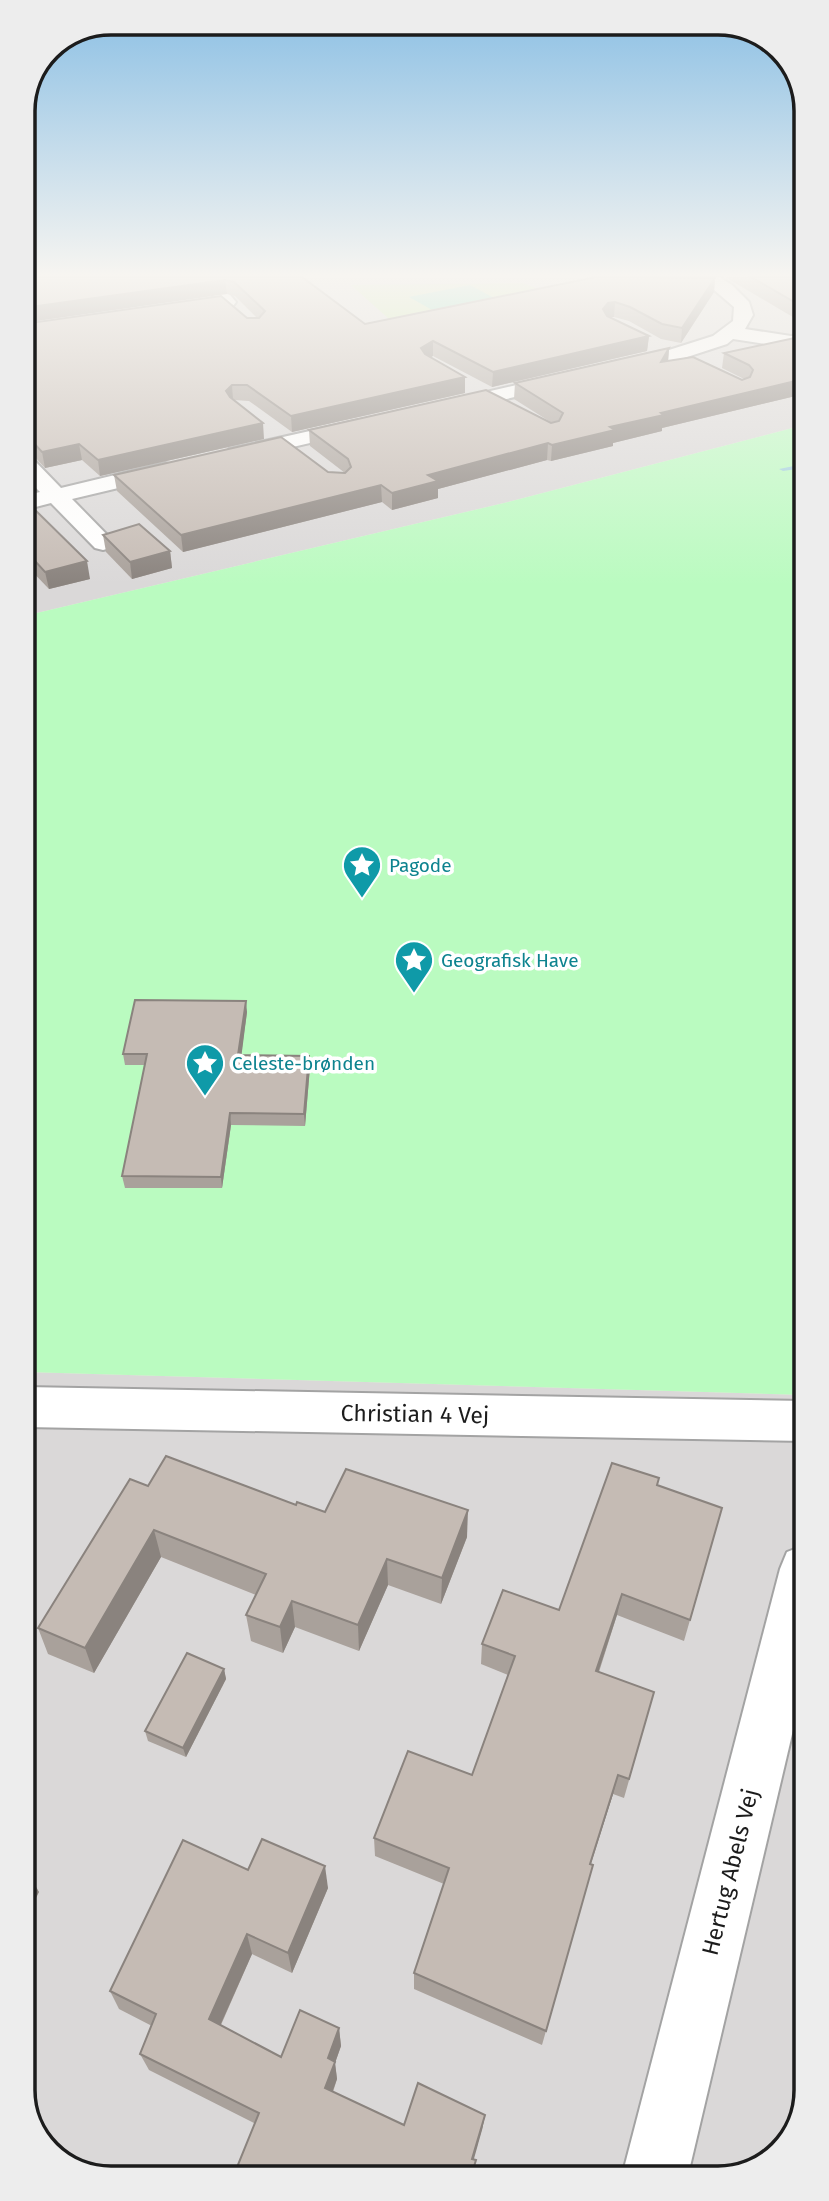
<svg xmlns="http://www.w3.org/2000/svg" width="829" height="2201" font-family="'Fira Sans',sans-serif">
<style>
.residential{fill:#dad8d8}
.grass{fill:#c6eba3}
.park{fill:#bafbc0}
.pitch{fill:#7ae1ba}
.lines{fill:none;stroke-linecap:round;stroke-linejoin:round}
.stream{fill:#9ecfde;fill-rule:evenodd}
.minor-casing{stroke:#a3a3a3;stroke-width:4}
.minor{fill:#fff;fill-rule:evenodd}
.wall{fill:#a9a19b}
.shaded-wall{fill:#8a837e}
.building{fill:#c5bbb4;stroke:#8a837e;stroke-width:2}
.labels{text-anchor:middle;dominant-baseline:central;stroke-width:7;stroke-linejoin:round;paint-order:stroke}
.culture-label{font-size:19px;fill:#0d838f;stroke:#fff;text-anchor:start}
.near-street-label{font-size:23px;fill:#1c1c1c;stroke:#fff}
.rim{fill:none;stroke:#1c1c1c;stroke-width:3.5}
</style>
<rect width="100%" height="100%" fill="#eee9e0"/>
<g class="residential">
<path d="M23,277h780l1,148 -300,78 -480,113z"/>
<path d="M25,1372l780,23 1,695 -18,54 -47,31 -636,3 -52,-21 -27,-44z"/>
</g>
<path class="grass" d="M523,283l33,13 -157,32 -48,-43z"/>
<path class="park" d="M804,425l1,970 -780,-23 -1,-756 480,-113z"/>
<path class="pitch" d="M470,285l24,13 -60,13 -25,-14z"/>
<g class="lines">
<path class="stream" d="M804,464v4l-21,3 -4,-2z"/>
<g class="minor-casing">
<g id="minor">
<path d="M198,277h17l21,25 -3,4h-12z"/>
<path d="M699,277h20l13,8 17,17 4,13 -8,14 46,7 13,-2v12l-13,2 -58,-9 -6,5 -46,15 -236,54 -7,-2 -3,-4 3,-4 231,-53 44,-14 20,-15 1,-14z"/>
<path d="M359,420l7,2 3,4 -3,4 -129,30 -8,-1 -3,-5 3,-5z"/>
<path d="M23,456l8,1 30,31 104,-25 8,2 3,5 -3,5 -101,24 43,44 -4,5 -8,2 -8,-2 -44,-45 -27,7 -1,-14 17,-4 -17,-17z"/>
<path d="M25,1387l780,14v40l-780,-14z"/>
<path d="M805,1545l1,130 -118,500 -66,1 158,-607 7,-17z"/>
</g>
</g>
<use href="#minor" class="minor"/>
</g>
<g class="wall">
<path d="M23,277h278l64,47 350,-46 -1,14 -33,51 -20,-4 -32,-18 -15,-4h-4l39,19 -2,15 -155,36 -59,-31 -3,1 35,36 -173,39 -43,-31 -15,-1 30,39 -164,37 -18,-16 -37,8 -12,-13 -10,-1v-130l234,-6 -22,-22 -8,-2z"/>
<path d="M725,277h78v46z"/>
<path d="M804,336v58l-142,34v3l-49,12v3l-62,15 -4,-1 -109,29v9l-46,12 -10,-8 -199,50 -66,-61 -3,-16 231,-2 -35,-27 -1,-16 242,-7h1l-38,-24 1,-16 154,-35 -1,13 74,19 2,-1 -22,-11 2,-15z"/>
<path d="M24,499l66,80 -41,10 -25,-26z"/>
<path d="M103,535l67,16 2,17 -40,11 -26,-27z"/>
<path d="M247,1012l-6,43 69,12 -5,59 -74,-1 -9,63h-97l-3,-12 23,-111h-20l-2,-11z"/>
<path d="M657,1485l65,23 -38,133 -67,-26 -18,57 55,20 -30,106 -11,-4 -22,70 2,1 -5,17 -46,163 -128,-56v-16l30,-89 -69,-28 -1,-18 98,-63 36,-100 -27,-11 1,-20 77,-34z"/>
<path d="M148,1486l177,26 142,25 -26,67 -53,-19 -29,66 -64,-24 -12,26 -32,-12 -5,-26 10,-20 -95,-38 -67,116 -46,-19 -10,-26z"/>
<path d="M224,1669l2,10 -40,78 -38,-16 -3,-10z"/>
<path d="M248,1870l80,18 -36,85 -40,-19 -31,71 60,32 58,-29 2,18 -6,17 2,16 -4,13 71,33 81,-10 -3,15 -228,-7 -105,-53 -9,-16 12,-28 -33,-17 -9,-18z"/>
</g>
<g class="shaded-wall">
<path d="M715,278l-1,14 -33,51 1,-15z"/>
<path d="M225,280l2,14 -204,29v-15z"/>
<path d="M615,302l-1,15h-7l-4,-8 5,-6z"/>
<path d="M649,336l-2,15 -155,36 1,-15z"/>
<path d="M433,341v15l-12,7v-15z"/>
<path d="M669,348l-1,15 -7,-1z"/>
<path d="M465,377v16l-173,39 -1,-16z"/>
<path d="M804,379v15l-142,34v3l-49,12v3l-62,15 1,-16 109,-32z"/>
<path d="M232,385l1,15 -6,7 -1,-16z"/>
<path d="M263,423l1,16 -164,37 -2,-16z"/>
<path d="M548,443l-1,17 -109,29v9l-46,12v-17l36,-18z"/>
<path d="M79,444l3,16 -37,8 -3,-16z"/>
<path d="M381,485l1,17 -199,50 -2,-17z"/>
<path d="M170,551l2,17 -40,11 -2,-17z"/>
<path d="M87,561l3,18 -41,10 -4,-17z"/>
<path d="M246,1001l1,11 -7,55 -2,-12z"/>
<path d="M309,1056l1,11 -5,59 -1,-12z"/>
<path d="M230,1113l1,12 -9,63 -1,-11z"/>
<path d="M468,1510l-1,27 -26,67 1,-26z"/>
<path d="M154,1530l7,27 -67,116 -9,-25z"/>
<path d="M387,1559l1,26 -29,66 -1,-26z"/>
<path d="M622,1594l-5,21 -25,76 4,-20z"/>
<path d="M292,1601l3,26 -12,26 -3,-26z"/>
<path d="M224,1669l2,10 -40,78 -3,-9z"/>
<path d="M618,1775l-5,19 -28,87 5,-17z"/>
<path d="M27,1834l8,16 -10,19v-32z"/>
<path d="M325,1866l3,22 -36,85 -4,-20z"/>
<path d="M31,1878l8,14 -13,26v-31z"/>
<path d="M247,1934l5,20 -37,83 -6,-18z"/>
<path d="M339,2028l2,18 -6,17 2,16 -9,25 -3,-16 3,-30z"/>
<path d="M485,2115l-3,15 -12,43 2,-14z"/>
</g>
<g class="building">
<path d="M23,277h279l63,47 231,-47 119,1 -33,50 -20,-4 -32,-17 -15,-5 -7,1 -5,6 4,7 42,20 -156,36 -60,-31 -12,7 4,6 40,23 -174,39 -44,-31h-15l-6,6 4,6 33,26 -165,37 -19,-16 -37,8 -12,-13 -7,-1v-114l198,-28 26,22h12l6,-7 -31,-29 -9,-2 -202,28z"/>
<path d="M751,277h52v30z"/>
<path d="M804,336v43l-143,34 3,2 -54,12 5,3 -63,15 -4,-2 -120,32 10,6 -46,12 -11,-8 -200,50 -67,-60 167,-38 47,35 17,1 6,-6 -3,-8 -39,-29 177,-40 65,33 8,-2 4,-8 -48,-30 154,-35 -8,14 32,-5 49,23 8,-3 3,-7 -4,-5 -25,-12z"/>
<path d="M24,499l63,62 -42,11 -21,-23z"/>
<path d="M139,524l31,27 -40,11 -27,-27z"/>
<path d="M135,1000l111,1 -8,54 71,1 -5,58 -74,-1 -9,64 -99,-1 25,-122h-24z"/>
<path d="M166,1456l130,49 1,-3 28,10 21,-43 122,41 -26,68 -55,-19 -29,66 -66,-24 -12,26 -34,-12 20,-41 -112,-44 -69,118 -47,-20 92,-149 18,7z"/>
<path d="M612,1463l47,15 -2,7 65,23 -32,112 -68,-26 -26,77 58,21 -25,87 -11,-4 -28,89 3,1 -47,166 -132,-58 35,-105 -75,-30 34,-87 64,24 43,-119 -33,-12 21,-54 56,20z"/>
<path d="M187,1653l37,16 -41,79 -38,-17z"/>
<path d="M262,1839l63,27 -37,87 -41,-19 -38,85 72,38 19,-47 39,18 -11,30 7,4 -10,26 79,37 14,-42 67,32 -13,44 4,1 -5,16 -238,1 26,-64 -119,-59 16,-40 -46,-23 73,-151 65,30z"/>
<path d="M26,1875l5,3 -5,9z"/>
</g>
<linearGradient id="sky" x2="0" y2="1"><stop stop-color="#8abfe4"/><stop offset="0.47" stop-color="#f7f5f1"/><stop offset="1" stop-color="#f7f5f1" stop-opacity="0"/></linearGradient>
<rect width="829" height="585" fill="url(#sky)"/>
<defs>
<g id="sight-pin" transform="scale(2.0125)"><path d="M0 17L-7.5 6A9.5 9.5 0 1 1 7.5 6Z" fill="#0f9aa8" stroke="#fff"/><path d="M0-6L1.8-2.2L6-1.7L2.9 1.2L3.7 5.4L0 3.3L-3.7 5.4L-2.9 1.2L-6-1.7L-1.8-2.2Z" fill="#fff"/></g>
</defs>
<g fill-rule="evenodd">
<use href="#sight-pin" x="362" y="865"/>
<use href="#sight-pin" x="414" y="960"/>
<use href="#sight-pin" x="205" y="1063"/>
</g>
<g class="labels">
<g class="culture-label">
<text x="389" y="865">Pagode</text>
<text x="441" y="960">Geografisk Have</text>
<text x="232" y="1063">Celeste-brønden</text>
</g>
<g class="near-street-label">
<text transform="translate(415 1414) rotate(1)">Christian 4 Vej</text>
<text transform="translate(730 1872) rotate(-76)">Hertug Abels Vej</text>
</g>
</g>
<path d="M0 0H829V2201H0ZM111 35H718A76 76 0 0 1 794 111V2090A76 76 0 0 1 718 2166H111A76 76 0 0 1 35 2090V111A76 76 0 0 1 111 35Z" fill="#ededed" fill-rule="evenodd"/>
<path class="rim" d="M111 35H718A76 76 0 0 1 794 111V2090A76 76 0 0 1 718 2166H111A76 76 0 0 1 35 2090V111A76 76 0 0 1 111 35Z"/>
</svg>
